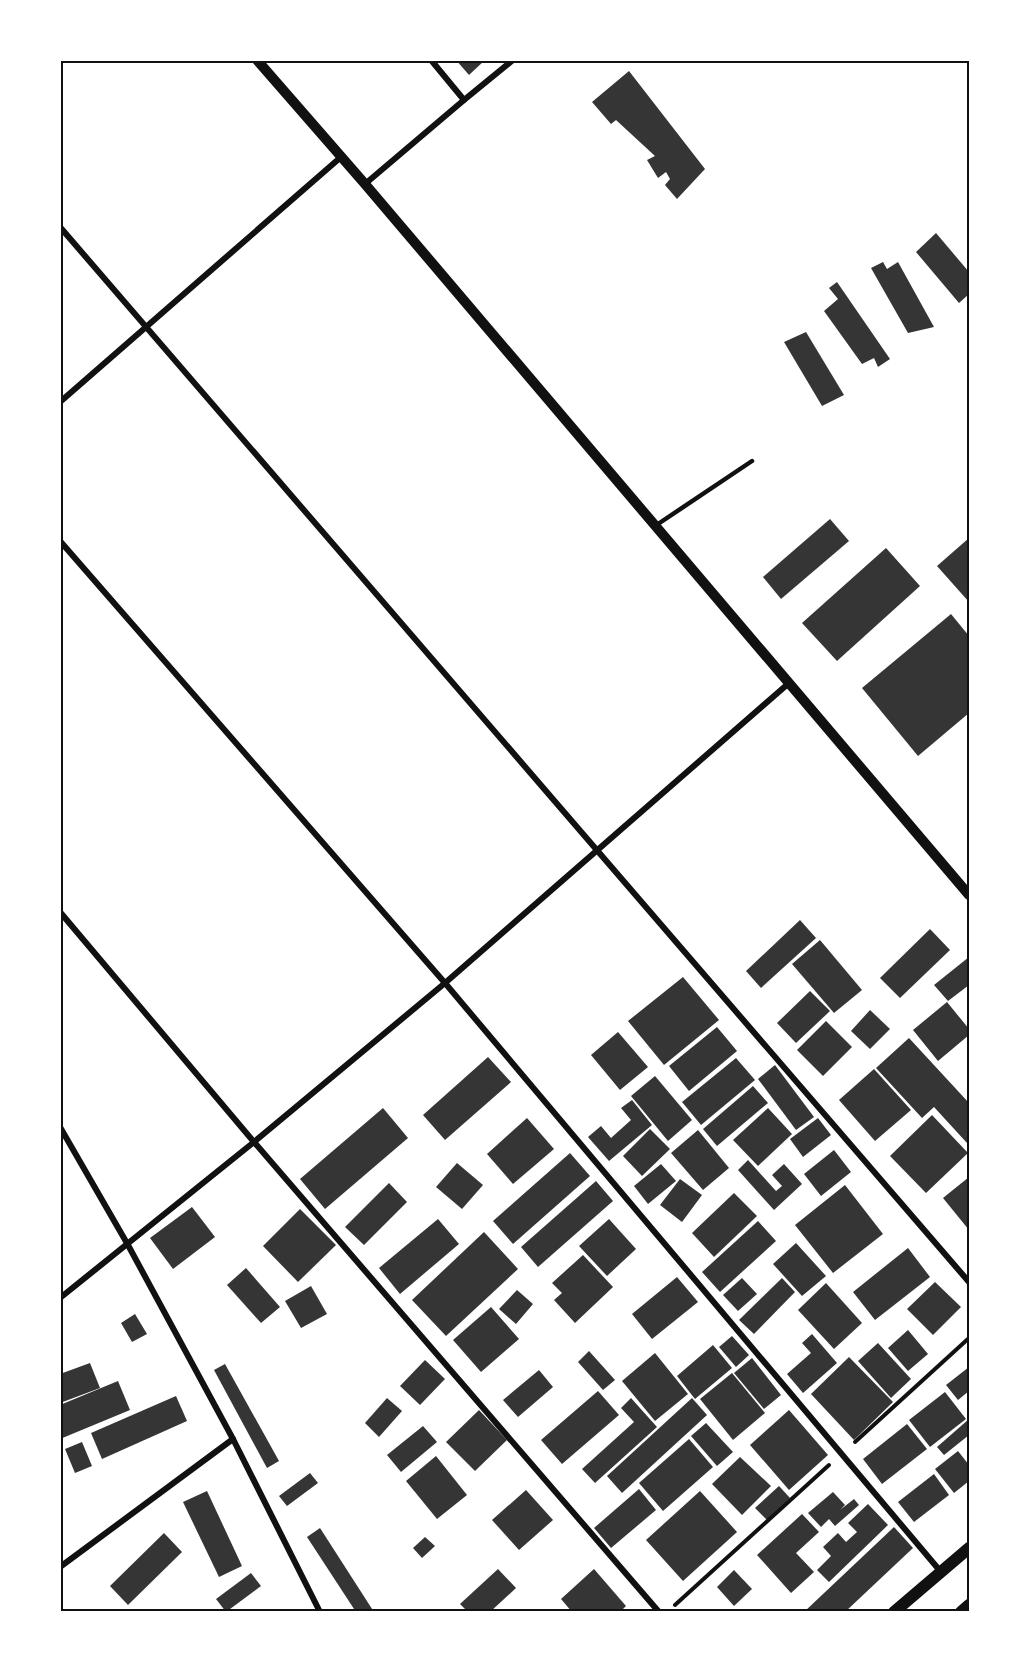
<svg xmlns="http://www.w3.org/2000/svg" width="1029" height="1672" font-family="'Archivo Narrow',sans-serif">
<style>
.building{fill:#353535}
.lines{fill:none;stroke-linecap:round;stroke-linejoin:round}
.path{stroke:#111;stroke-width:4}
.service{stroke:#111;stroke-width:4.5}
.minor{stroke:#111;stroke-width:6}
.tertiary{stroke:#111;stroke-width:10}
.secondary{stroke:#111;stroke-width:12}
.neatline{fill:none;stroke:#111;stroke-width:2}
</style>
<rect width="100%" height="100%" fill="#fff"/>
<g class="building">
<path d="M456,60h29l-16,15z"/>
<path d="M629,71l76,98 -28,30 -12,-14 5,-6 -4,-7 -8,6 -11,-18 8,-4 -39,-36 -5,4 -19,-22z"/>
<path d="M936,233l33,39v22l-10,9 -43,-51z"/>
<path d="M883,262l4,7 11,-7 36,65 -26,6 -37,-65z"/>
<path d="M837,282l53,77 -12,8 -4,-9 -12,6 -38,-53 14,-12 -9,-11z"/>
<path d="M806,332l38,63 -22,11 -38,-64z"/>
<path d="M830,519l19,22 -68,58 -18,-22z"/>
<path d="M969,538v64l-32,-36z"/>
<path d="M886,548l34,38 -83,75 -35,-38z"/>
<path d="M951,614l18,22v77l-51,43 -56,-68z"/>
<path d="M800,920l16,18 -55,50 -15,-17z"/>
<path d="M930,929l20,21 -50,48 -20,-20z"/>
<path d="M820,940l42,50 -28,23 -42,-49z"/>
<path d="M969,957v28l-21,16 -14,-16z"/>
<path d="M683,977l36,43 -55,45 -36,-44z"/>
<path d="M810,991l20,20 -34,32 -19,-20z"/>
<path d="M947,1002l22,27v6l-31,26 -25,-31z"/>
<path d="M870,1010l20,19 -20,20 -19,-18z"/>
<path d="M826,1021l26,26 -29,29 -26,-26z"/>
<path d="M717,1027l20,24 -48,40 -20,-25z"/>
<path d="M618,1032l30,35 -28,23 -29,-35z"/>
<path d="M909,1038l60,65v38l-2,2 -33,-36 -12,11 -46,-50z"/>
<path d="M488,1057l23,25 -66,58 -22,-25z"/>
<path d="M736,1058l19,22 -54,45 -19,-23z"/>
<path d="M775,1065l39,52 -18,13 -38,-51z"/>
<path d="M874,1069l37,41 -36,31 -36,-41z"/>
<path d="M655,1076l37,44 -24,21 -37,-45z"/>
<path d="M753,1086l15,17 -51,43 -14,-17z"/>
<path d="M632,1100l20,25 -43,36 -21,-24 13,-11 10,12 20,-18 -10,-12z"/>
<path d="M383,1108l25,30 -83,71 -25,-30z"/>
<path d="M768,1108l24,26 -34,32 -25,-26z"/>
<path d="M932,1115l36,38 -42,40 -36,-37z"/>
<path d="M527,1118l27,31 -41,35 -26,-30z"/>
<path d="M818,1118l13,17 -28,22 -13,-18z"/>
<path d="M650,1129l20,20 -28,27 -19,-20z"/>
<path d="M698,1130l31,38 -26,22 -32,-37z"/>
<path d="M834,1150l17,22 -30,24 -17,-22z"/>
<path d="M570,1153l20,23 -77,68 -20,-23z"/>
<path d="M748,1160l28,31 6,-5 -10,-11 12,-11 18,20 -28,26 -36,-40z"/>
<path d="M457,1163l26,22 -21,24 -26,-22z"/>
<path d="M661,1164l15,17 -28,23 -14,-18z"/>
<path d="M969,1177v53l-26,-32z"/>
<path d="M680,1179l22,16 -20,27 -22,-17z"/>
<path d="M596,1181l17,20 -75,66 -17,-20z"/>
<path d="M389,1183l18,19 -43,43 -19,-18z"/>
<path d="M845,1185l38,49 -50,39 -38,-48z"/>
<path d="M734,1193l23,23 -43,41 -22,-24z"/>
<path d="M192,1207l23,30 -42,32 -23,-31z"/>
<path d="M300,1209l36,36 -38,37 -35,-36z"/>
<path d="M438,1219l21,25 -59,50 -21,-26z"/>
<path d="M609,1219l27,30 -29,27 -28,-30z"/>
<path d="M758,1221l18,20 -56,51 -18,-20z"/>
<path d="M484,1232l34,37 -72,67 -34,-36z"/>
<path d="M796,1243l30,33 -24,20 -29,-32z"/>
<path d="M908,1248l22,29 -55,43 -22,-28z"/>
<path d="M583,1255l30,32 -38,36 -21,-23 8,-7 -10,-10z"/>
<path d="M246,1268l34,39 -19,16 -34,-38z"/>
<path d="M677,1277l21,25 -46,37 -20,-25z"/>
<path d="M742,1278l15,16 -19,17 -15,-16z"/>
<path d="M782,1278l13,14 -41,42 -15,-14z"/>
<path d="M935,1282l26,25 -28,28 -26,-26z"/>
<path d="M826,1283l36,40 -28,26 -36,-39z"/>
<path d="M311,1286l16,28 -26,14 -16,-27z"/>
<path d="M517,1290l16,14 -17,20 -17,-15z"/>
<path d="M491,1307l28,32 -38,33 -28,-32z"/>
<path d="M135,1314l12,20 -15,8 -11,-19z"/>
<path d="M908,1330l20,24 -20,17 -20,-23z"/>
<path d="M812,1334l25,29 -34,30 -16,-19 24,-21 -9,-10z"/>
<path d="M732,1336l17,19 -13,12 -17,-20z"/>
<path d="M878,1343l33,36 -20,19 -33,-37z"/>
<path d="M713,1345l19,23 -37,31 -18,-23z"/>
<path d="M589,1351l26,29 -12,10 -25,-28z"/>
<path d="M655,1353l33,41 -33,27 -33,-40z"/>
<path d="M849,1357l44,45 -39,38 -43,-46z"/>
<path d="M752,1358l29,37 -17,14 -30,-36z"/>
<path d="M425,1360l20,19 -25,26 -20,-19z"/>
<path d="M90,1363l10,25 -40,15v-29z"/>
<path d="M225,1364l54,97 -12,7 -53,-98z"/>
<path d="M969,1367v24l-11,9 -12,-15z"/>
<path d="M539,1370l14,17 -35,30 -15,-17z"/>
<path d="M732,1373l33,40 -32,27 -33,-41z"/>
<path d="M118,1381l12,29 -70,29v-34z"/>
<path d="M598,1391l21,24 -57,49 -21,-24z"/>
<path d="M945,1392l21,27 -36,28 -21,-27z"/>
<path d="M176,1396l11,25 -85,38 -11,-26z"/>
<path d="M387,1398l15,13 -23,26 -14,-14z"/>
<path d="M631,1398l26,29 -62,56 -13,-14 52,-47 -13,-14z"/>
<path d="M692,1398l15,17 -85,78 -15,-17z"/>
<path d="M479,1410l28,30 -32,31 -29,-29z"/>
<path d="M789,1410l39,45 -39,35 -39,-45z"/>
<path d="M969,1419v16l-25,20 -7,-8z"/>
<path d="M706,1423l27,29 -16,14 -26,-30z"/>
<path d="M907,1424l20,25 -45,35 -19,-25z"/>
<path d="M423,1426l14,16 -36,30 -14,-17z"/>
<path d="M689,1439l24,28 -50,44 -24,-28z"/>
<path d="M82,1442l10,24 -17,7 -10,-24z"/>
<path d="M958,1451l11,14v16l-15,12 -19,-24z"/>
<path d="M436,1456l31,39 -30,24 -31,-38z"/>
<path d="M740,1457l31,29 -29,29 -30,-31z"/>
<path d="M310,1473l8,10 -31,23 -8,-10z"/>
<path d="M934,1474l15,21 -35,27 -16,-20z"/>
<path d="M779,1486l11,12 -23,22 -12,-12z"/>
<path d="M639,1489l17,21 -45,38 -17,-20z"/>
<path d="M526,1490l27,30 -34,30 -27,-30z"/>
<path d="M207,1491l35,75 -23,11 -36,-75z"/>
<path d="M700,1491l37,41 -54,49 -37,-41z"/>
<path d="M833,1492l12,13 -5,5 14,-11 5,6 -24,21 -6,-7 -8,8 -13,-14z"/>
<path d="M868,1504l20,21 -59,57 -12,-12 14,-14 -8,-9 15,-14 8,9 11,-10 -9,-9z"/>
<path d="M802,1514l17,18 -23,21 18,19 -23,21 -34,-38z"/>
<path d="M894,1527l19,21 -68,64h-41z"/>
<path d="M320,1528l54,84h-18l-49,-75z"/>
<path d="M164,1533l18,19 -54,53 -18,-19z"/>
<path d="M425,1537l10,9 -13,12 -9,-10z"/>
<path d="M498,1569l18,19 -26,24h-22l-8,-8z"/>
<path d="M594,1569l32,37 -6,6h-48l-11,-13z"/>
<path d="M734,1570l18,19 -18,17 -17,-19z"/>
<path d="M251,1573l10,13 -35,26 -10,-13z"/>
</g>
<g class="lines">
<g class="path">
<path d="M855,1442l114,-104"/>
<path d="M675,1605l154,-140"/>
</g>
<path class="service" d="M655,526l97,-65"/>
<g class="minor">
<path d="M431,60l33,40"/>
<path d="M365,184l99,-84 49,-40"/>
<path d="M60,227l909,1055"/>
<path d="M60,402l281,-245"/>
<path d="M60,541l385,442 496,589"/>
<path d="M60,912l194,230 405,470"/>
<path d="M60,1127l68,118 105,194 87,173"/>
<path d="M60,1298l194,-156 191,-159 344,-300"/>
<path d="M60,1567l173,-128"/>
</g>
<path class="tertiary" d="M257,60l108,124 604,711"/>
<g class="secondary">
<path d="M894,1612l75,-64"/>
<path d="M961,1612l8,-7"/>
</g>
</g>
<rect width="1029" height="1672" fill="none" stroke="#ffffff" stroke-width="123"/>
<rect x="62" y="62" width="906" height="1548" class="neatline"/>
</svg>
